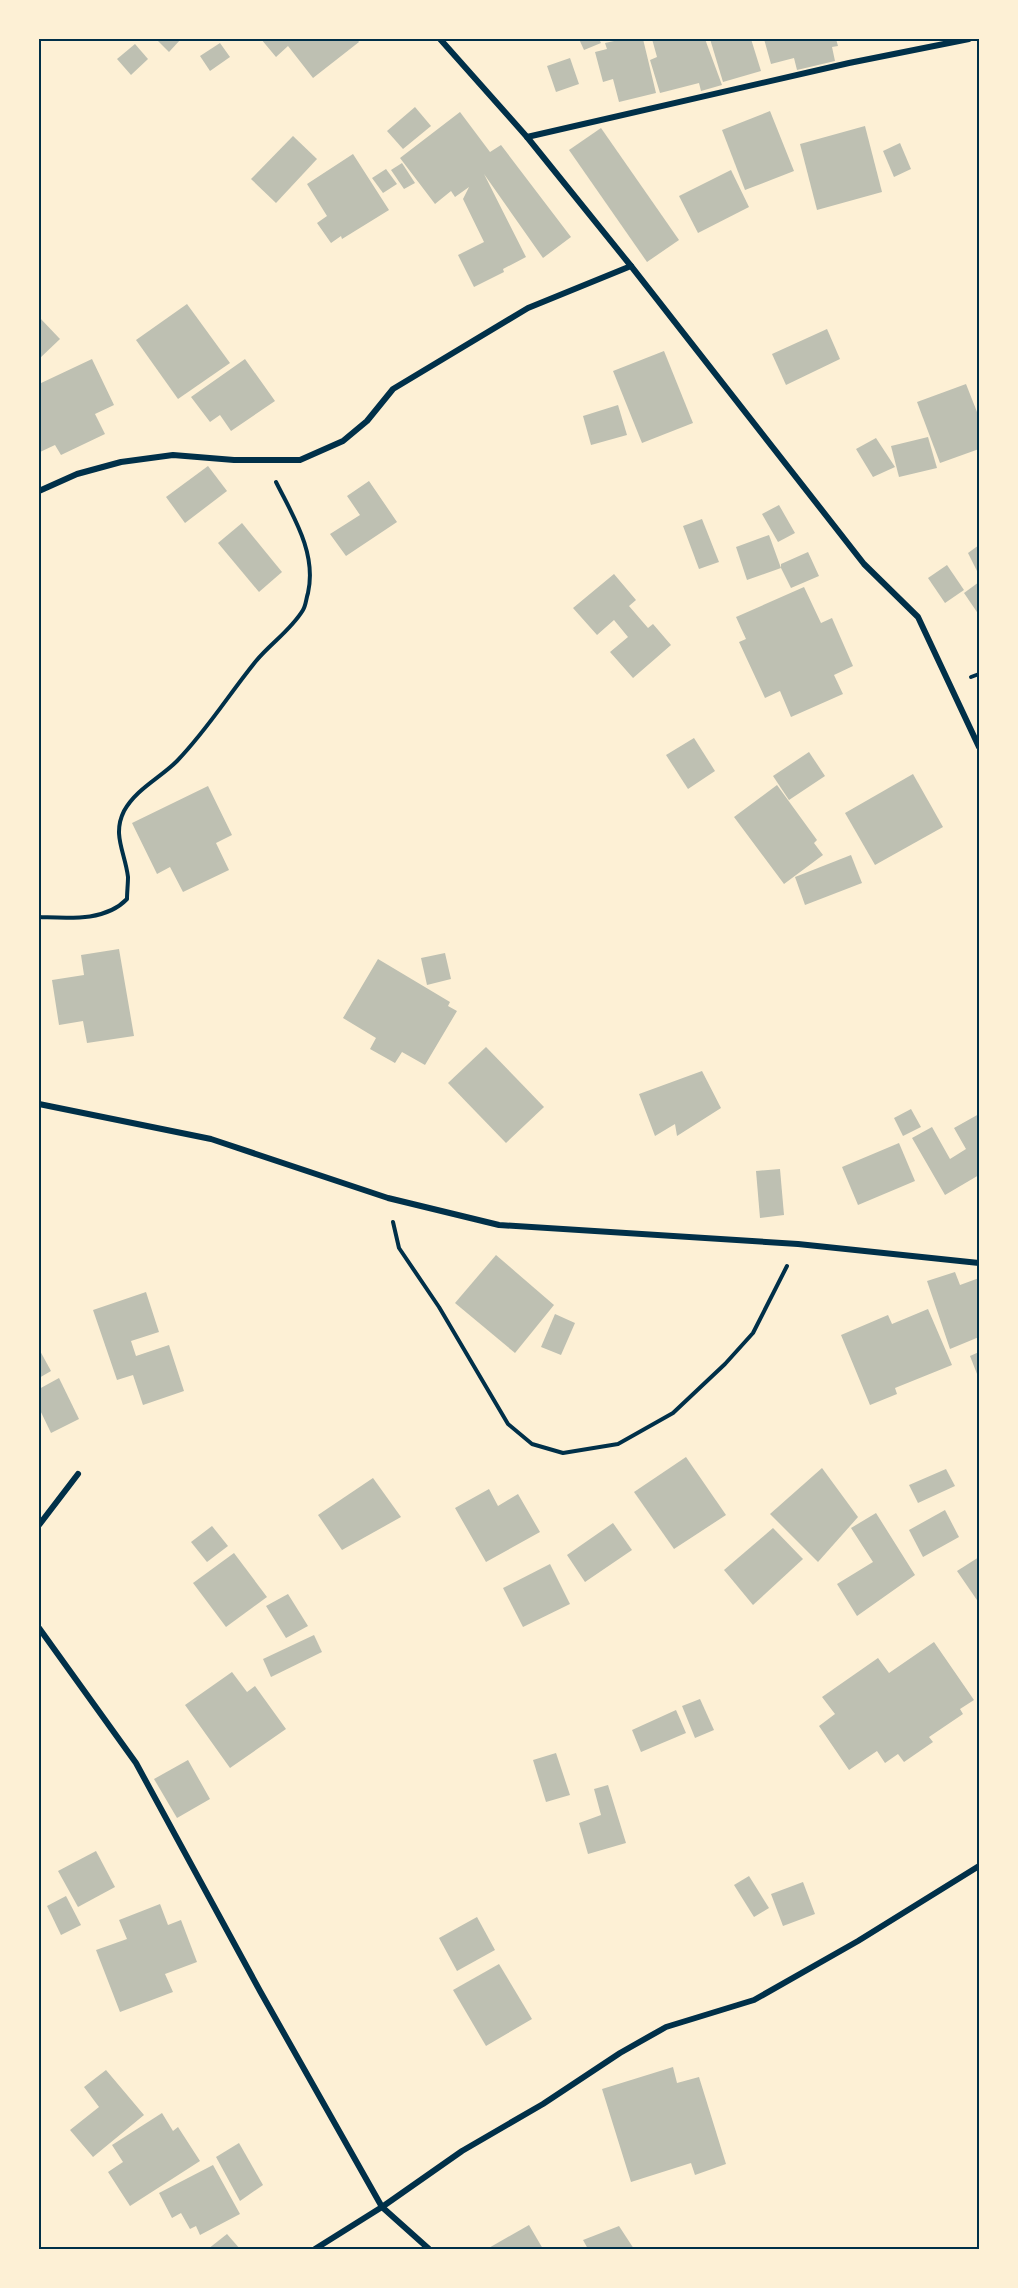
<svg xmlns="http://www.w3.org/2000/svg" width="1018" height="2288" font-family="Signika,sans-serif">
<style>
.building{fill:#bec0b2}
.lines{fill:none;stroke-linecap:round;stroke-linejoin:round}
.path{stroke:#003049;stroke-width:4}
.minor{stroke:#003049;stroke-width:6}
.neatline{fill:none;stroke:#003049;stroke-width:2}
</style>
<rect width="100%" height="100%" fill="#fdf0d5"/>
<g class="building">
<path d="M156,39h25l-12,13z"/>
<path d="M261,39h96l2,3 -46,36 -25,-32 -12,11z"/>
<path d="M579,39h20l2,4 -17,7z"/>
<path d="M623,39h20l13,54 -37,9 -6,-23 -10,3 -8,-30 12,-3 -2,-6z"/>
<path d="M652,39h53l17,46 -21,6 -2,-8 -39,10 -10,-33 7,-3z"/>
<path d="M710,39h41l10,32 -38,11z"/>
<path d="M764,39h72l2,7 -6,1 3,14 -38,9 -3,-12 -23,6z"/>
<path d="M220,43l10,14 -20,14 -10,-15z"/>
<path d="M135,44l13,15 -17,16 -14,-16z"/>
<path d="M570,58l9,26 -23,8 -9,-26z"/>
<path d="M415,107l16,19 -28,23 -16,-18z"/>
<path d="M770,111l24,60 -49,19 -23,-60z"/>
<path d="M460,112l30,40 11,-7 70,92 -28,21 -59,-84 42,83 -23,12 1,3 -30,15 -16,-32 26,-13 -21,-43 6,-12 -14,10 -4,-6 -16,13 -35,-46z"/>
<path d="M865,126l17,66 -65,18 -17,-66z"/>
<path d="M601,128l78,112 -32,22 -78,-112z"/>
<path d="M293,136l24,23 -41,44 -25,-24z"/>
<path d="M900,143l11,26 -17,8 -11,-26z"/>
<path d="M353,154l36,56 -47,29 -1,-3 -10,7 -14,-20 10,-7 -20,-32z"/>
<path d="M402,163l13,20 -11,6 -13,-19z"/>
<path d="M386,169l11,15 -14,9 -11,-15z"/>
<path d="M731,170l18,37 -51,26 -19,-37z"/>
<path d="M187,304l43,59 -52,36 -42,-59z"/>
<path d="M39,317l21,22 -21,20z"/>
<path d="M827,329l13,30 -54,26 -14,-31z"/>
<path d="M664,351l29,72 -51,20 -29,-72z"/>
<path d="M92,359l22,46 -19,9 10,20 -44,21 -6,-10 -15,7 -1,-68z"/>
<path d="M245,359l30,42 -44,30 -11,-16 -10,7 -19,-25z"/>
<path d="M966,384l13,33v32l-39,14 -23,-61z"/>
<path d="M618,405l9,30 -36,10 -8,-29z"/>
<path d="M928,437l9,31 -38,9 -8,-31z"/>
<path d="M876,438l19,29 -22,10 -17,-28z"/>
<path d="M208,466l19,25 -42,32 -19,-26z"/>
<path d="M369,481l28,41 -51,34 -16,-22 30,-19 -13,-19z"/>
<path d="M779,505l16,28 -17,9 -16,-28z"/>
<path d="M702,519l17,43 -20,7 -16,-43z"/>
<path d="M242,523l40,49 -23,20 -41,-49z"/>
<path d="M769,535l12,33v-4l27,-12 11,24 -28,12 -10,-20 -34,12 -11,-33z"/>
<path d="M979,545v30l-11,-22z"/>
<path d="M947,565l17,25 -19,13 -17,-25z"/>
<path d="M614,574l22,26 -7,6 19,22 5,-4 18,21 -38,33 -23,-26 18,-15 -14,-17 -17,15 -24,-27z"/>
<path d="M979,582v33l-15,-22z"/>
<path d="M804,587l17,36 11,-5 21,48 -19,9 9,19 -52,23 -11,-26 -15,7 -26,-56 7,-3 -10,-22z"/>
<path d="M694,738l21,33 -27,18 -22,-34z"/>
<path d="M809,752l16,24 -36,24 -16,-24z"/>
<path d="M913,774l30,53 -68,38 -30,-52z"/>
<path d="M777,785l40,55 -3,3 9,12 -39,29 -50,-67z"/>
<path d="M208,786l24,49 -16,8 13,27 -46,22 -13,-25 -13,7 -25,-51z"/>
<path d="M851,855l11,28 -57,22 -10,-28z"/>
<path d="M119,949l15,87 -47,7 -4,-22 -24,4 -7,-45 32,-5 -3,-20z"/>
<path d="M445,953l6,26 -24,6 -6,-27z"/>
<path d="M378,959l72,43 -2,4 9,5 -32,54 -23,-13 -7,11 -25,-14 6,-11 -33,-20z"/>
<path d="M486,1047l58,60 -38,36 -58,-60z"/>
<path d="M702,1071l19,37 -44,28 -2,-12 -20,12 -16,-42z"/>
<path d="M911,1109l10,18 -18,9 -9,-18z"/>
<path d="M979,1114v61l-34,20 -33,-57 20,-11 18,32 16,-10 -12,-21z"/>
<path d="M899,1143l16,38 -57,24 -16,-38z"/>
<path d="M780,1169l4,46 -24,3 -4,-47z"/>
<path d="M496,1255l58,50 -39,48 -60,-50z"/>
<path d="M955,1272l5,13 19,-7v59l-29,12 -23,-68z"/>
<path d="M146,1292l13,40 -28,9 5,15 33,-11 15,46 -41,14 -10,-30 -16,5 -24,-70z"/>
<path d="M928,1309l24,56 -57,23 2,6 -27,11 -29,-70 47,-20 4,9z"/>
<path d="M555,1314l20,9 -14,32 -20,-8z"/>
<path d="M39,1349l12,22 -12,7z"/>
<path d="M979,1352v27l-9,-23z"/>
<path d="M59,1378l20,41 -28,14 -12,-25v-19z"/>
<path d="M686,1457l40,58 -52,34 -40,-57z"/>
<path d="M822,1468l36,49 -40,45 -48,-48z"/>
<path d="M946,1469l9,17 -37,17 -9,-18z"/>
<path d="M373,1478l28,39 -59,33 -24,-35z"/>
<path d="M489,1489l9,17 20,-12 22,38 -54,30 -31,-54z"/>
<path d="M945,1510l14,27 -36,20 -14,-27z"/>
<path d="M876,1513l39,62 -58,41 -20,-32 36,-22 -22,-34z"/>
<path d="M613,1523l19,27 -47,32 -18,-27z"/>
<path d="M212,1526l16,20 -21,16 -16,-20z"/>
<path d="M773,1528l30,31 -50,46 -29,-35z"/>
<path d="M234,1553l33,44 -41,30 -33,-44z"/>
<path d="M979,1557v46l-22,-32z"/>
<path d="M550,1564l20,40 -47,23 -20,-39z"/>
<path d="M288,1594l20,32 -22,12 -20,-32z"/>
<path d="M314,1635l8,17 -51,25 -8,-18z"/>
<path d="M934,1642l40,58 -14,9 3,5 -34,23 4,5 -29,20 -6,-8 -13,9 -8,-12 -28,19 -30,-44 16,-12 -13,-17 56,-39 11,15z"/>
<path d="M232,1672l15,20 8,-6 31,43 -56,39 -45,-63z"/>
<path d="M700,1699l14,31 -19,8 -13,-32z"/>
<path d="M676,1710l10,23 -45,19 -9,-22z"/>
<path d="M556,1753l14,42 -24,7 -13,-42z"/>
<path d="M188,1760l22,39 -33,19 -23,-39z"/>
<path d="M608,1785l18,58 -38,11 -9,-31 22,-8 -7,-26z"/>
<path d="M96,1851l19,36 -37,20 -20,-36z"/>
<path d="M749,1876l20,32 -15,9 -20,-32z"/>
<path d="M803,1882l12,32 -32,12 -12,-32z"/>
<path d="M66,1896l15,29 -20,10 -14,-29z"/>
<path d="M160,1904l8,21 13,-5 16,42 -32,12 8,18 -53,20 -24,-62 31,-11 -8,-19z"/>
<path d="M477,1917l18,33 -38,21 -18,-33z"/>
<path d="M499,1964l33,55 -46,27 -33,-56z"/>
<path d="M673,2067l4,16 22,-6 27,87 -31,11 -4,-12 -60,19 -29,-93z"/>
<path d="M106,2070l38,45 -51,42 -23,-27 29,-23 -15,-20z"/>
<path d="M162,2113l11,18 5,-4 22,34 -70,45 -22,-34 15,-10 -11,-17z"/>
<path d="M239,2143l24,42 -23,16 -24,-44z"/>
<path d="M213,2165l27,49 -40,21 -4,-9 -6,3 -9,-16 -9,5 -13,-25z"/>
<path d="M529,2225l14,24h-56z"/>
<path d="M619,2226l15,23h-46l-5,-9z"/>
<path d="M227,2234l13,15h-32z"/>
</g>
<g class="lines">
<g class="path">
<path d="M971,677l8,-3"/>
<path d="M39,917c29,1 66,5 88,-18 0,-7 1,-15 1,-22 -3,-25 -16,-42 -4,-66 12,-22 36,-33 53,-50 31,-32 52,-67 79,-100 15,-18 35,-31 47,-51 3,-5 3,-11 5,-17 9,-40 -15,-77 -32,-111"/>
<path d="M393,1222l6,26 40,59 69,117 24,20 31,9 55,-9 55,-31 52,-49 28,-31 34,-67"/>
</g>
<g class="minor">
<path d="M440,39l87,98 104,129 233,298 54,53 61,130"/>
<path d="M527,137l322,-74 120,-24"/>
<path d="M39,491l38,-17 44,-12 52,-7 61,5h66l43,-19 24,-20 26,-32 135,-81 103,-42"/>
<path d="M39,1104l172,35 177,59 111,27 299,19 181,19"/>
<path d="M39,1525l39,-51"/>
<path d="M39,1628l97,135 124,228 122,216 47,42"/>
<path d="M315,2249l67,-42 80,-56 81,-47 77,-51 46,-26 88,-27 104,-59 121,-75"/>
</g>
</g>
<rect width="1018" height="2288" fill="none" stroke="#fdf0d5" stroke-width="81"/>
<rect x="40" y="40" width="938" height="2208" class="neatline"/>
</svg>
